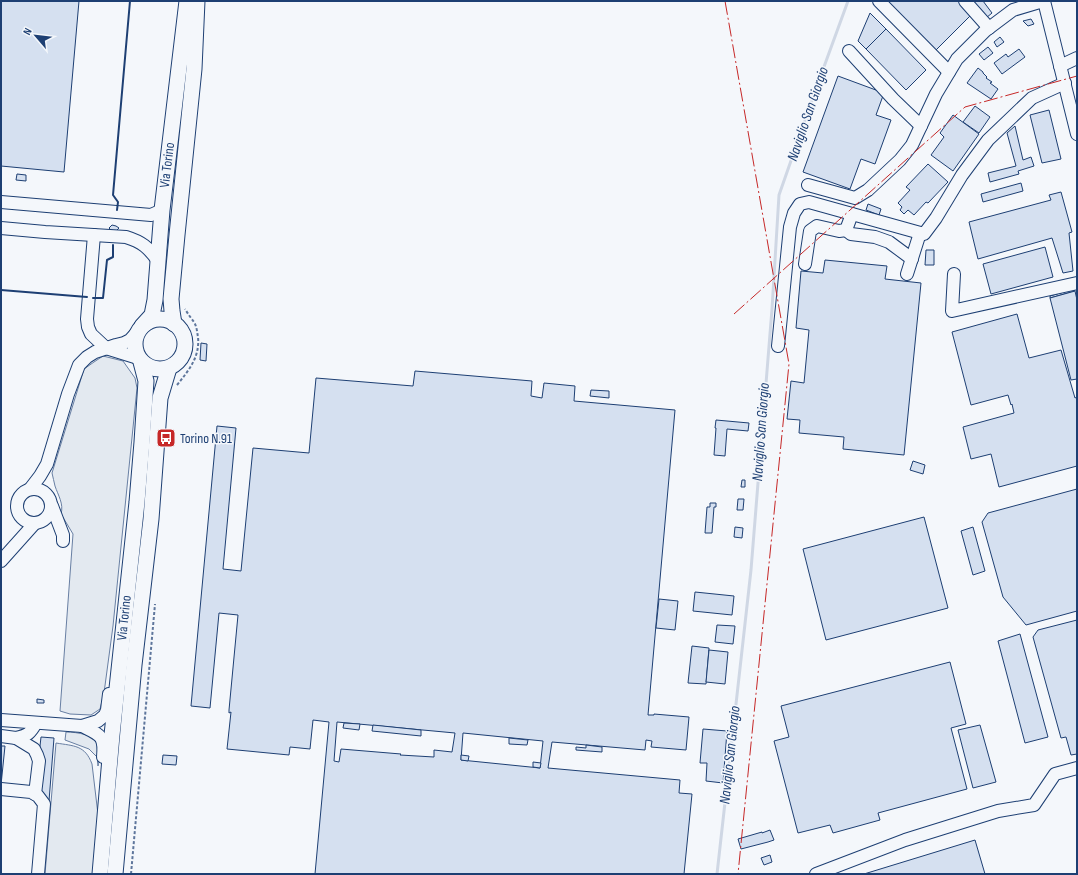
<svg xmlns="http://www.w3.org/2000/svg" width="1078" height="875" font-family="'Sofia Sans Condensed',sans-serif">
<style>
.green{fill:#e3e9f0;stroke:#687fa3}
.lines{fill:none;stroke-linecap:round;stroke-linejoin:round}
.stream{stroke:#cfd7e4;stroke-width:3}
.building{fill:#d5e0f0;stroke:#1d3f73;fill-rule:evenodd}
.minor-casing{stroke:#1d3f73;stroke-width:14}
.major-casing{stroke:#1d3f73;stroke-width:17}
.path{stroke:#5e769c;stroke-width:2;stroke-dasharray:3 2;stroke-linecap:butt}
.minor{stroke:#f4f7fb;stroke-width:12}
.major{stroke:#f4f7fb;stroke-width:15}
.wall{stroke:#1d3f73;stroke-width:2}
.power{stroke:#c62828;stroke-width:1;stroke-dasharray:14 3 2 3;stroke-linecap:butt}
.labels{text-anchor:middle;dominant-baseline:central;stroke-width:3;stroke-linejoin:round;paint-order:stroke}
.street-label{font-size:14px;fill:#1d3f73;stroke:#f4f7fb}
.poi-label{font-size:14px;fill:#1d3f73;stroke:#f4f7fb;text-anchor:start}
.water-label{font-size:15px;font-style:italic;fill:#1d3f73;stroke:#f4f7fb}
</style>
<rect width="100%" height="100%" fill="#f4f7fb"/>
<g class="green">
<path d="M103,356l20,5 12,17 2,10 -24,238 -9,67 -4,16 -9,6 -21,-1 -10,-3 13,-177 -12,-20c3,-10 -3,-19 -6,-28 -1,-4 -2,-9 -3,-13l32,-104 10,-7z"/>
<path d="M66,732c11,0 31,3 35,14 2,6 -2,14 -3,20l-1,-9 -8,-8 -24,-9z"/>
<path d="M56,743c18,3 29,2 36,21l7,59 -5,51h-49z"/>
</g>
<g class="lines">
<path class="stream" d="M717,874l34,-304 21,-261 7,-114 42,-120 27,-74"/>
</g>
<g class="building">
<path d="M1,1h78l-15,171 -63,-6z"/>
<path d="M886,1h75l12,12 -37,37z"/>
<path d="M973,1h10l9,12 -6,5z"/>
<path d="M870,13l16,16 -20,20 -8,-8z"/>
<path d="M1031,19l3,5 -6,2 -5,-5z"/>
<path d="M886,29l40,41 -20,20 -40,-41z"/>
<path d="M1000,37l4,5 -7,5 -3,-5z"/>
<path d="M988,47l5,6 -9,7 -5,-6z"/>
<path d="M1019,49l6,8 -23,17 -8,-11 12,-9 2,3z"/>
<path d="M978,68l5,4v1l4,4 -1,1 6,4 -2,1 8,6 -7,10 -24,-16z"/>
<path d="M838,76l46,17 -8,22 15,5 -16,44 -14,-5 -11,30 -47,-17z"/>
<path d="M975,106l15,11 -11,16 -16,-11z"/>
<path d="M1049,110l12,49 -19,4 -12,-48z"/>
<path d="M953,115l26,19 -26,37 -22,-16 13,-18 -4,-4z"/>
<path d="M1015,126l8,34 8,-3 3,9 -16,5 1,3 -29,8 -2,-9 28,-7 -9,-33z"/>
<path d="M928,164l20,18 -20,21 -2,-1 -12,13 -6,-5 -4,4 -4,-4 2,-3 -4,-4 12,-13 -4,-3z"/>
<path d="M17,174l9,1v6l-10,-1z"/>
<path d="M1021,183l2,8 -40,11 -2,-8z"/>
<path d="M1061,192l11,40 -3,1 4,38 -10,2 -11,-35 -74,21 -9,-37 82,-22 -2,-5z"/>
<path d="M868,204l13,5 -2,6 -13,-5z"/>
<path d="M112,225l4,1 3,2 -3,3 -5,-1 -2,-2z"/>
<path d="M1045,247l8,30 -62,17 -8,-30z"/>
<path d="M926,250h8v15h-9z"/>
<path d="M825,260l62,6 -2,13 36,4 -17,172 -61,-6 1,-12 -45,-4 1,-13 -13,-1 4,-38 13,2 5,-53 -13,-2 5,-57 22,2z"/>
<path d="M1074,289l1,2 -25,7v-2z"/>
<path d="M1075,291l2,9v79l-6,1 -21,-82z"/>
<path d="M1017,314l12,44 32,-8 14,48 2,-1v69l-78,21 -8,-33 -20,5 -8,-32 51,-14 -2,-9 -1,1 -3,-10 -37,10 -19,-73z"/>
<path d="M201,343l6,1 -1,17 -6,-1z"/>
<path d="M415,371l117,10 -1,15 11,2 2,-15 31,3 -1,15 101,9 -27,305h6v-1l35,3 -3,33 -35,-3 1,-6 -6,-1 -1,10 -93,-8 -4,26 132,12 -1,13 13,1 -8,80h-369l14,-152 -16,-2 -3,29 -20,-2 -1,8 -62,-6 4,-37 -2,1v-3l9,-95 -19,-2 -9,95 -19,-2 26,-280 19,2 -13,141 18,2 12,-123 56,5 7,-75 97,8zM337,722l118,11 -3,19 -18,-2v7l-34,-2 1,-1 -60,-5 -2,13 -5,-1zM463,733l80,8 -3,27 -79,-8z"/>
<path d="M591,390l18,1v7l-19,-2z"/>
<path d="M716,420l33,3 -1,8 -21,-2 -2,27 -11,-1 2,-27h-1z"/>
<path d="M913,461l12,4 -2,9 -13,-4z"/>
<path d="M742,480h3v7h-4z"/>
<path d="M1077,489v122l-51,14 -23,-28 -21,-75 6,-9z"/>
<path d="M738,499h6l-1,11h-6z"/>
<path d="M710,503h6v4h-2l-2,26h-7l2,-26h3z"/>
<path d="M924,517l24,91 -122,32 -23,-91z"/>
<path d="M735,527l8,1 -1,10 -8,-1z"/>
<path d="M973,527l12,44 -12,4 -12,-44z"/>
<path d="M695,592l39,4 -2,19 -39,-4z"/>
<path d="M659,599l19,2 -3,29 -19,-2z"/>
<path d="M1077,620v134l-6,1 -5,-18 -5,1 -28,-101 5,-7z"/>
<path d="M717,625l18,1 -2,18 -18,-2z"/>
<path d="M1020,634l28,103 -23,6 -27,-102z"/>
<path d="M692,646l17,2 -3,36 -18,-1z"/>
<path d="M709,650l19,2 -3,32 -19,-2z"/>
<path d="M950,662l16,62 -15,4 16,61 -89,24 2,7 -47,13 -3,-8 -32,8 -24,-92 15,-4 -8,-31z"/>
<path d="M37,699l7,1v3h-7z"/>
<path d="M344,723l16,1 -1,6 -16,-2z"/>
<path d="M373,725l48,5v6l-49,-5z"/>
<path d="M980,725l16,57 -23,6 -15,-58z"/>
<path d="M703,729l24,2 -4,52 -17,-2 1,-18h-7z"/>
<path d="M41,737l13,1 -5,63 -10,-8v-38z"/>
<path d="M509,738l19,2 -1,5 -18,-1z"/>
<path d="M586,745l16,2v5l-26,-2v-3l10,1z"/>
<path d="M1,746h4l-4,39z"/>
<path d="M163,755l14,1 -1,9 -14,-1z"/>
<path d="M461,755l8,1 -1,5 -7,-1z"/>
<path d="M533,762l8,1 -1,5 -7,-1z"/>
<path d="M770,830l4,10 -6,2 -27,7 -3,-10 24,-7v1z"/>
<path d="M975,840l10,34h-121z"/>
<path d="M770,855l2,7 -8,3 -3,-7z"/>
</g>
<g class="lines">
<g class="minor-casing">
<g id="minor">
<path d="M879,1l70,71"/>
<path d="M965,1l24,27"/>
<path d="M1044,1l33,133"/>
<path d="M849,51l44,48 28,27"/>
<path d="M1060,66l17,-8"/>
<path d="M808,185l47,13 13,-8 32,-30 12,-15 24,-51 21,-35 28,-28 28,-21 30,-9"/>
<path d="M1,202l150,13 11,-5"/>
<path d="M1,228l44,4 81,5c16,5 22,10 32,24"/>
<path d="M846,230l5,4 24,3 14,5 23,17"/>
<path d="M94,235l-7,84 1,8 3,7 15,14 32,10"/>
<path d="M805,264l5,-33 7,-5 22,5 7,-1 6,-16"/>
<path d="M907,274l13,-41"/>
<path d="M954,274l-2,37 125,-28"/>
<path d="M778,346l12,-119 4,-14 6,-9 9,-2 115,32 12,-16 26,-43 26,-35 44,-42 33,-15"/>
<circle cx="34" cy="506" r="17"/>
<path d="M30,489l10,-13 7,-12 21,-70 11,-29 8,-8 8,-5 21,-7 8,-2 6,-3 9,-10"/>
<path d="M52,506l11,29v6"/>
<path d="M1,561l34,-38"/>
<path d="M1,720l81,6 16,-5 7,-6 2,-5 2,-16"/>
<path d="M82,726c18,9 23,9 21,31"/>
<path d="M1,736l15,2 18,11 3,6 2,6 -4,33"/>
<path d="M16,738c12,-3 14,-4 20,-15"/>
<path d="M1,789l30,3 7,4 6,8 -6,70"/>
<path d="M816,874l89,-34 93,-29 36,-6 21,-31 22,-6"/>
</g>
</g>
<g class="major-casing">
<g id="major">
<circle cx="160" cy="344" r="25"/>
<path d="M174,324l-2,-13 -1,-12 6,-64 17,-166 3,-68"/>
<path d="M142,326l10,-11 3,-15 7,-90 25,-209"/>
<path d="M100,874l12,-139 25,-233 5,-60 4,-61 -5,-19"/>
<path d="M115,874l19,-209 17,-146 9,-121 9,-30"/>
</g>
</g>
<g class="path">
<path d="M177,385c12,-15 23,-28 21,-48 -1,-5 -1,-10 -4,-15 -3,-4 -6,-8 -9,-13"/>
<path d="M131,874l24,-270"/>
</g>
<use href="#minor" class="minor"/>
<use href="#major" class="major"/>
<g class="wall">
<path d="M117,210l1,-8 -5,-7 17,-194"/>
<path d="M1,290l86,7"/>
<path d="M93,298h10l4,-38 6,-3v-12"/>
</g>
<g class="power">
<path d="M725,1l64,363 -51,510"/>
<path d="M734,314l231,-207 112,-31"/>
</g>
</g>
<defs>
<g id="bus-square" transform="scale(1)"><rect x="-9" y="-9" width="18" height="18" rx="4" fill="#c62828" stroke="#f4f7fb"/><path d="M-5-6H5V4H4V6H2V4H-2V6H-4V4H-5ZM-3.5-4V0h7V-4ZM-3.5 1.2v1.5H-2V1.2ZM2 1.2v1.5H3.5V1.2Z" fill="#fff"/></g>
</defs>
<g fill-rule="evenodd">
<use href="#bus-square" x="166" y="438"/>
</g>
<g class="labels">
<g class="street-label">
<text transform="translate(167 165) rotate(-83)">Via Torino</text>
<text transform="translate(124 618) rotate(-84)">Via Torino</text>
</g>
<g class="poi-label">
<text x="180" y="438">Torino N.91</text>
</g>
<g class="water-label">
<text transform="translate(808 114) rotate(-71)">Naviglio San Giorgio</text>
<text transform="translate(761 432) rotate(-86)">Naviglio San Giorgio</text>
<text transform="translate(730 755) rotate(-84)">Naviglio San Giorgio</text>
</g>
</g>
<rect width="1078" height="875" fill="none" stroke="#1d3f73" stroke-width="4"/>
<g transform="translate(36 36) rotate(298)" stroke="#f4f7fb" stroke-width="3" paint-order="stroke">
<path d="M0-3L7 15L0 10L-7 15Z" fill="#1d3f73"/>
<text y="-6" font-size="11" font-weight="bold" text-anchor="middle" fill="#1d3f73">N</text>
</g>
</svg>
